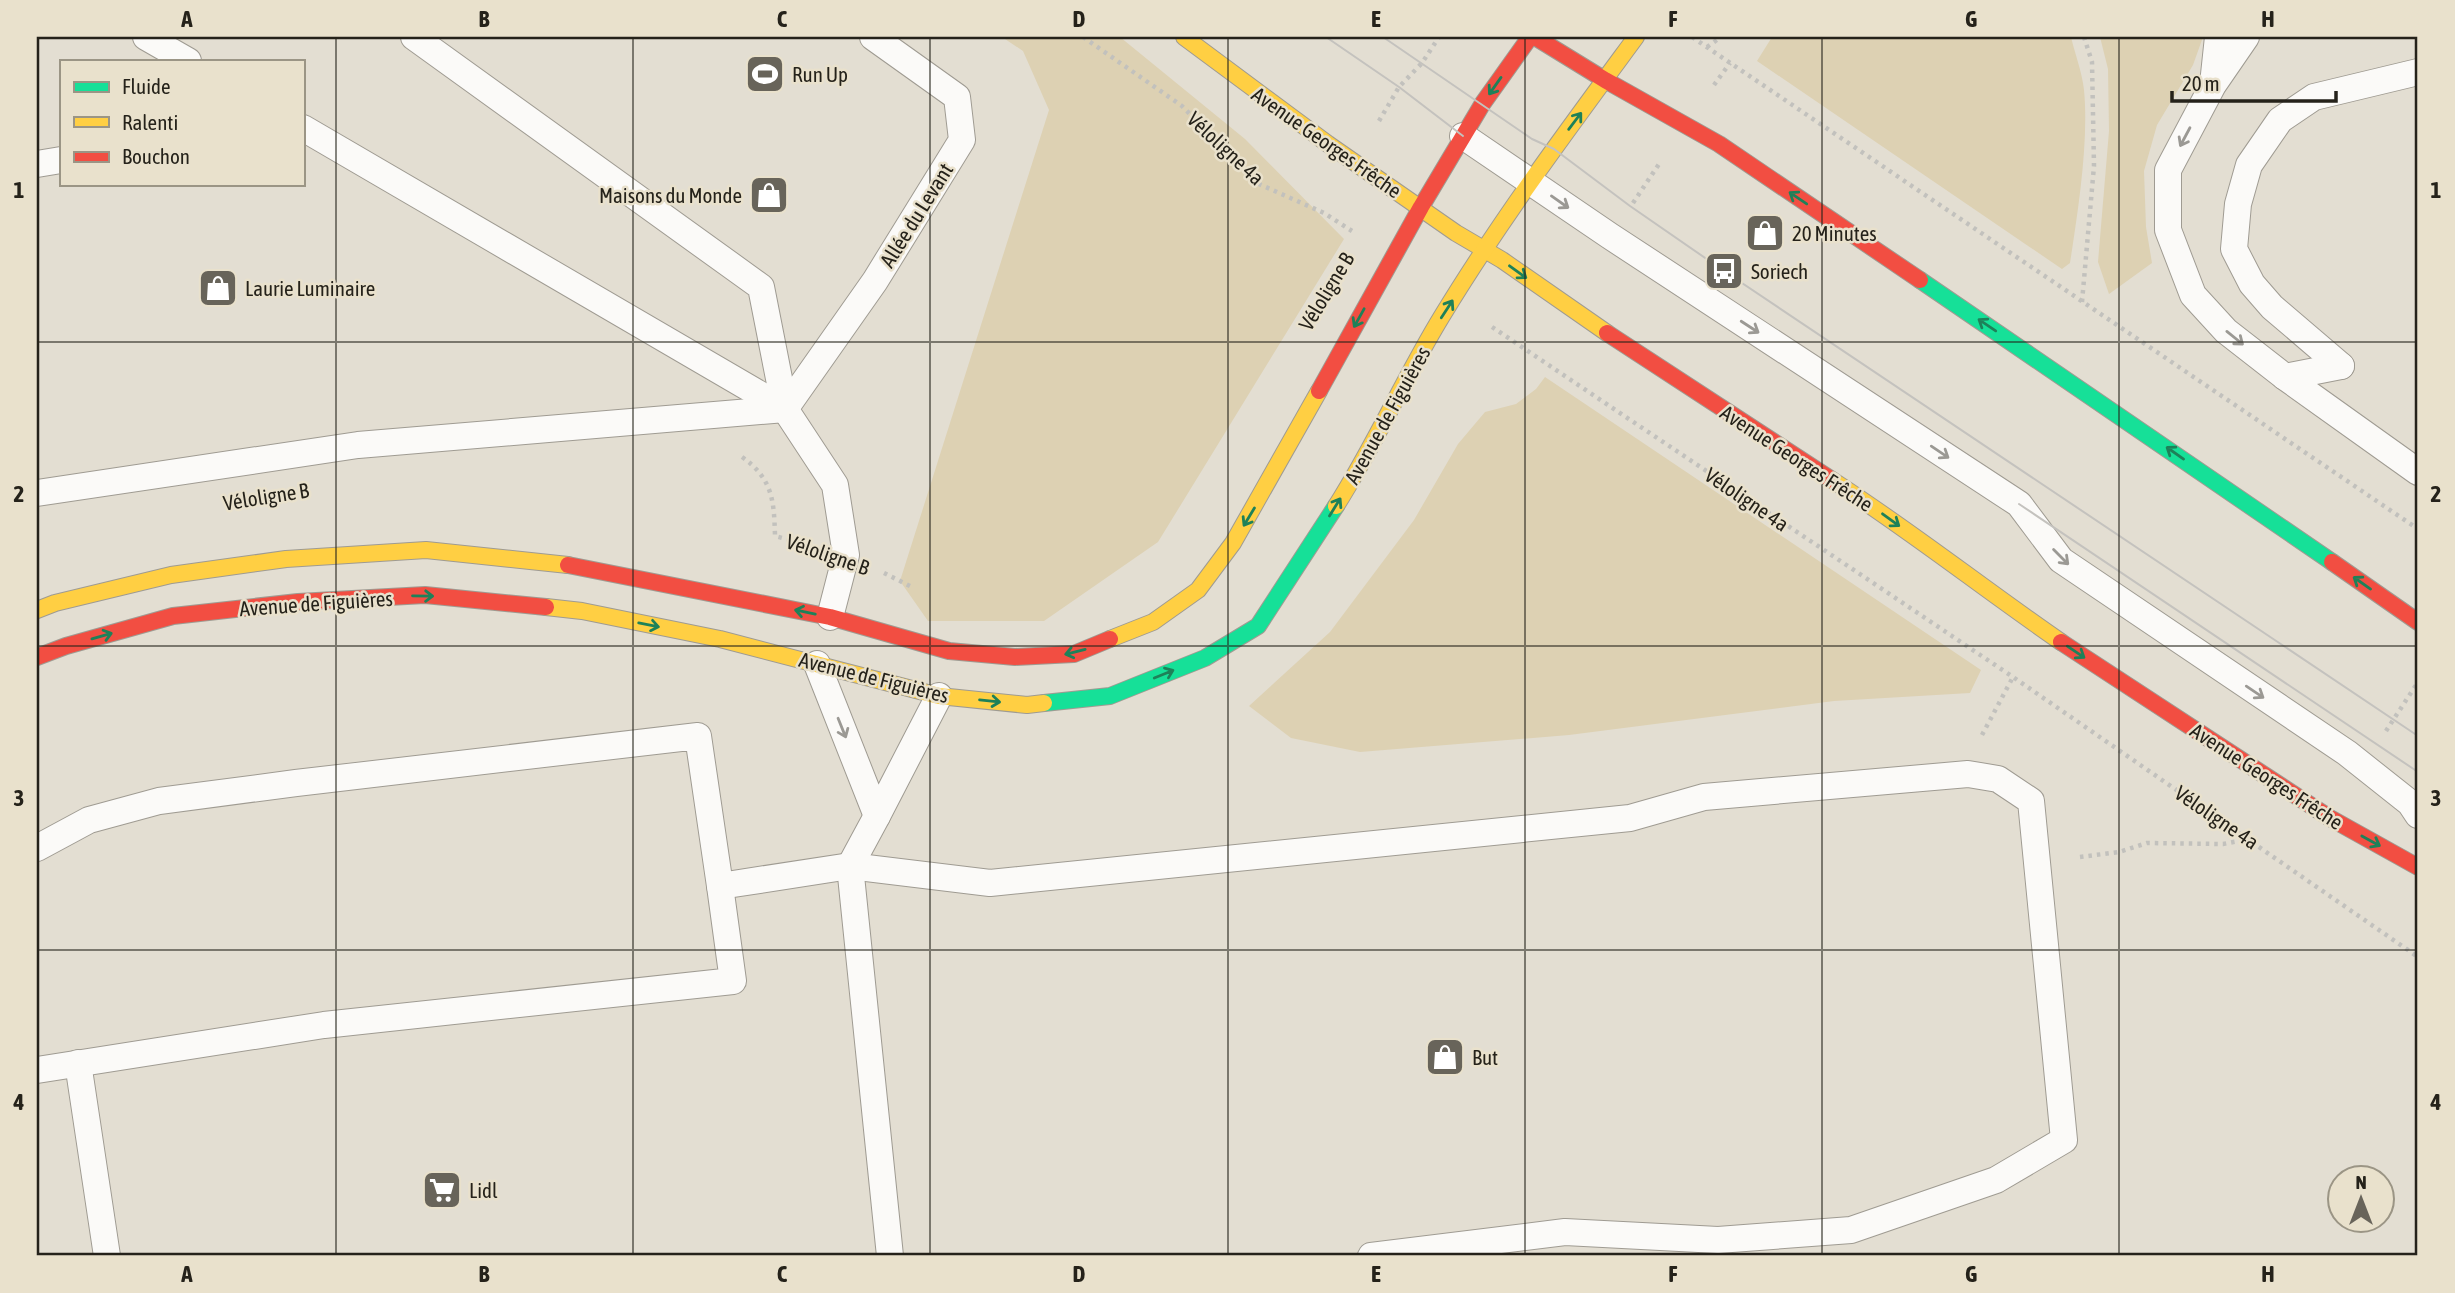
<svg xmlns="http://www.w3.org/2000/svg" width="2455" height="1293" font-family="'Asap Condensed',sans-serif">
<style>
.green{fill:#ddd1b3}
.lines{fill:none;stroke-linecap:round;stroke-linejoin:round}
.lane-casing{stroke:#9f9b92;stroke-width:28}
.fast-casing{stroke:#9f9b92;stroke-width:18}
.slow-casing{stroke:#9f9b92;stroke-width:18}
.jam-casing{stroke:#9f9b92;stroke-width:18}
.path{stroke:#c2c1bd;stroke-width:4.5;stroke-dasharray:3.5 5;stroke-linecap:butt}
.lane{stroke:#fbfaf8;stroke-width:26}
.fast{stroke:#16e098;stroke-width:16}
.slow{stroke:#ffcf43;stroke-width:16}
.jam{stroke:#f24e42;stroke-width:16}
.tram{stroke:#c4c2be;stroke-width:2}
.oneway{stroke:#1e8159}
.oneway2{stroke:#9b9994}
.grid{fill:none;stroke:#25221a;stroke-width:2;stroke-opacity:0.55}
.labels{text-anchor:middle;dominant-baseline:central;stroke-width:5;stroke-linejoin:round;paint-order:stroke}
.poi-label{font-size:21px;fill:#25221a;stroke:#e9e1cc;text-anchor:start}
.street-label{font-size:21px;fill:#25221a;stroke:#e9e1cc}
.neatline{fill:none;stroke:#25221a;stroke-width:2.5}
.grid-label{font-size:23px;text-anchor:middle;font-weight:bold;fill:#25221a}
</style>
<rect width="100%" height="100%" fill="#e3ded2"/>
<g class="green">
<path d="M1002,37h118l125,102 99,100 -186,303 -114,79h-116l-28,-40 149,-471 -26,-59z"/>
<path d="M1772,37h299c4,17 11,35 13,53 5,51 -6,121 -14,173l-8,6 -305,-208z"/>
<path d="M2100,37h103l-10,28 -36,60 -13,46 2,56 6,36 -43,31 -11,-32 11,-131 -1,-62z"/>
<path d="M1545,377l436,293 -11,23 -136,8 -265,34 -209,17 -69,-14 -42,-32 81,-74 84,-112 44,-76 27,-32 31,-8 20,-15z"/>
</g>
<g class="lines">
<g class="lane-casing">
<g id="lane">
<path d="M146,37l42,24"/>
<path d="M414,37l347,250 24,122 50,76 11,70 -16,62"/>
<path d="M2246,37l-33,48 -45,85v60l25,65 33,36 59,46 133,95"/>
<path d="M2213,84l5,-47"/>
<path d="M303,128l482,281"/>
<path d="M1463,136l147,100 409,268 42,56 286,193 63,50 8,12"/>
<path d="M37,164l24,-4"/>
<path d="M2341,366l-69,-59 -20,-23 -18,-35 4,-45 11,-39 31,-45 34,-23 104,-25"/>
<path d="M2285,377l56,-11"/>
<path d="M785,409l90,-128 87,-141 -5,-43 -84,-60"/>
<path d="M37,493l321,-48 427,-36"/>
<path d="M817,664l60,152 62,-120"/>
<path d="M877,816l-27,50 40,390"/>
<path d="M37,848l52,-28 70,-19 137,-18 402,-47 22,150 130,-20 140,17 640,-65 74,-21 264,-23 30,5 33,22 33,339 -68,40 -145,50 -133,10 -153,-8 -194,24"/>
<path d="M78,1063l29,193"/>
<path d="M37,1070l287,-45 409,-44 -13,-95"/>
</g>
</g>
<g class="fast-casing">
<g id="fast">
<path d="M1920,280l412,282"/>
<path d="M1044,703l66,-7 95,-38 53,-32 78,-120"/>
</g>
</g>
<g class="slow-casing">
<g id="slow">
<path d="M1184,37l144,107 128,89 46,27 105,73"/>
<path d="M1832,480c79,51 152,109 229,162"/>
<path d="M1336,506c39,-61 68,-128 106,-190 59,-97 127,-188 194,-279"/>
<path d="M546,607l36,4 138,28 219,57 88,9 17,-2"/>
<path d="M37,610l18,-7 116,-28 115,-16 140,-9 142,15"/>
<path d="M1110,639l43,-17 45,-32 35,-47 86,-152"/>
</g>
</g>
<g class="jam-casing">
<g id="jam">
<path d="M1535,37l70,43 114,64 201,136"/>
<path d="M1607,333l225,147"/>
<path d="M1319,391l102,-184 62,-104 47,-66"/>
<path d="M2332,562l86,60"/>
<path d="M568,565l262,52 119,34 66,6 59,-3 36,-15"/>
<path d="M2061,642l269,176 88,49"/>
<path d="M37,657l29,-11 107,-30 125,-14 127,-7 121,12"/>
</g>
</g>
<g class="path">
<path d="M1083,37l99,69 77,78 65,29 28,18"/>
<path d="M1692,37l726,492"/>
<path d="M1707,47l14,-10"/>
<path d="M1714,85l16,-22"/>
<path d="M1379,121l20,-34 23,-24 17,-26"/>
<path d="M1633,203l26,-39"/>
<path d="M2082,302l12,-136 -2,-104 -8,-25"/>
<path d="M1492,327l521,350 405,280"/>
<path d="M742,457c31,22 32,44 33,79l26,7"/>
<path d="M884,573l30,15"/>
<path d="M2386,731l32,-49"/>
<path d="M1982,735l31,-58"/>
<path d="M2080,857l39,-5 28,-9 76,1 26,-5"/>
</g>
<use href="#lane" class="lane"/>
<use href="#fast" class="fast"/>
<use href="#slow" class="slow"/>
<use href="#jam" class="jam"/>
<g class="tram">
<path d="M1326,37l73,50 64,49"/>
<path d="M1383,37l149,102 22,10 76,57 94,65 694,465"/>
<path d="M2019,504l399,268"/>
</g>
</g>
<defs><path id="oneway-shaft" d="M-6 0H5M1.5-3L5.5 0L1.5 3" fill="none" stroke-width="1.6" stroke-linecap="round" stroke-linejoin="round" transform="scale(1.75)"/></defs>
<g class="oneway">
<use href="#oneway-shaft" transform="translate(1495 86) rotate(125)"/>
<use href="#oneway-shaft" transform="translate(1575 121) rotate(-53)"/>
<use href="#oneway-shaft" transform="translate(1798 198) rotate(-146)"/>
<use href="#oneway-shaft" transform="translate(1518 272) rotate(36)"/>
<use href="#oneway-shaft" transform="translate(1447 309) rotate(-57)"/>
<use href="#oneway-shaft" transform="translate(1359 318) rotate(119)"/>
<use href="#oneway-shaft" transform="translate(1987 325) rotate(-146)"/>
<use href="#oneway-shaft" transform="translate(2175 453) rotate(-145)"/>
<use href="#oneway-shaft" transform="translate(1335 507) rotate(-58)"/>
<use href="#oneway-shaft" transform="translate(1249 517) rotate(121)"/>
<use href="#oneway-shaft" transform="translate(1891 520) rotate(36)"/>
<use href="#oneway-shaft" transform="translate(2362 583) rotate(-145)"/>
<use href="#oneway-shaft" transform="translate(423 596) rotate(1)"/>
<use href="#oneway-shaft" transform="translate(805 612) rotate(-168)"/>
<use href="#oneway-shaft" transform="translate(649 625) rotate(11)"/>
<use href="#oneway-shaft" transform="translate(102 636) rotate(-16)"/>
<use href="#oneway-shaft" transform="translate(1075 652) rotate(166)"/>
<use href="#oneway-shaft" transform="translate(2076 652) rotate(34)"/>
<use href="#oneway-shaft" transform="translate(1164 674) rotate(-22)"/>
<use href="#oneway-shaft" transform="translate(990 701) rotate(6)"/>
<use href="#oneway-shaft" transform="translate(2371 841) rotate(29)"/>
</g>
<g class="oneway2">
<use href="#oneway-shaft" transform="translate(2185 137) rotate(118)"/>
<use href="#oneway-shaft" transform="translate(1560 202) rotate(35)"/>
<use href="#oneway-shaft" transform="translate(1750 327) rotate(33)"/>
<use href="#oneway-shaft" transform="translate(2235 338) rotate(39)"/>
<use href="#oneway-shaft" transform="translate(1940 452) rotate(34)"/>
<use href="#oneway-shaft" transform="translate(2061 557) rotate(45)"/>
<use href="#oneway-shaft" transform="translate(2255 692) rotate(34)"/>
<use href="#oneway-shaft" transform="translate(842 728) rotate(68)"/>
</g>
<path class="grid" d="M336,37v1219M633,37v1219M930,37v1219M1228,37v1219M1525,37v1219M1822,37v1219M2119,37v1219M37,342h2381M37,646h2381M37,950h2381"/>
<defs>
<g id="stadium-square" transform="scale(2.0125)"><rect x="-9" y="-9" width="18" height="18" rx="4" fill="#68645a" stroke="#e9e1cc"/><path d="M0-5a6.5 5 0 1 0 0 10a6.5 5 0 1 0 0-10ZM-3.5-1.8h7v3.6h-7Z" fill="#fff"/></g>
<g id="shop-square" transform="scale(2.0125)"><rect x="-9" y="-9" width="18" height="18" rx="4" fill="#68645a" stroke="#e9e1cc"/><path d="M-5-2.5h2.3a2.7 3.5 0 0 1 5.4 0H5L5.5 6h-11ZM-1.5-2.5h3a1.5 2.3 0 0 0-3 0Z" fill="#fff"/></g>
<g id="bus-square" transform="scale(2.0125)"><rect x="-9" y="-9" width="18" height="18" rx="4" fill="#68645a" stroke="#e9e1cc"/><path d="M-5-6H5V4H4V6H2V4H-2V6H-4V4H-5ZM-3.5-4V0h7V-4ZM-3.5 1.2v1.5H-2V1.2ZM2 1.2v1.5H3.5V1.2Z" fill="#fff"/></g>
<g id="supermarket-square" transform="scale(2.0125)"><rect x="-9" y="-9" width="18" height="18" rx="4" fill="#68645a" stroke="#e9e1cc"/><path d="M-6-5.5h2.5l.6 2H6L4.5 2H-2.5L-4.4-4H-6ZM-1.5 3.2a1.3 1.3 0 1 0 .1 0ZM3 3.2a1.3 1.3 0 1 0 .1 0Z" fill="#fff"/></g>
</defs>
<g fill-rule="evenodd">
<use href="#stadium-square" x="765" y="74"/>
<use href="#shop-square" x="769" y="195"/>
<use href="#shop-square" x="1765" y="233"/>
<use href="#bus-square" x="1724" y="271"/>
<use href="#shop-square" x="218" y="288"/>
<use href="#shop-square" x="1445" y="1057"/>
<use href="#supermarket-square" x="442" y="1190"/>
</g>
<g class="labels">
<g class="poi-label">
<text x="792" y="74">Run Up</text>
<text x="742" y="195" text-anchor="end">Maisons du Monde</text>
<text x="1792" y="233">20 Minutes</text>
<text x="1751" y="271">Soriech</text>
<text x="245" y="288">Laurie Luminaire</text>
<text x="1472" y="1057">But</text>
<text x="469" y="1190">Lidl</text>
</g>
<g class="street-label">
<text transform="translate(1327 142) rotate(35)">Avenue Georges Frêche</text>
<text transform="translate(1226 148) rotate(43)">Véloligne 4a</text>
<text transform="translate(916 215) rotate(-58)">Allée du Levant</text>
<text transform="translate(1326 291) rotate(-59)">Véloligne B</text>
<text transform="translate(1387 415) rotate(-61)">Avenue de Figuières</text>
<text transform="translate(1797 458) rotate(33)">Avenue Georges Frêche</text>
<text transform="translate(266 496) rotate(-9)">Véloligne B</text>
<text transform="translate(1747 499) rotate(34)">Véloligne 4a</text>
<text transform="translate(828 554) rotate(19)">Véloligne B</text>
<text transform="translate(316 603) rotate(-4)">Avenue de Figuières</text>
<text transform="translate(874 677) rotate(14)">Avenue de Figuières</text>
<text transform="translate(2267 776) rotate(33)">Avenue Georges Frêche</text>
<text transform="translate(2217 817) rotate(34)">Véloligne 4a</text>
</g>
</g>
<rect width="2455" height="1293" fill="none" stroke="#e9e1cc" stroke-width="77"/>
<rect x="60" y="60" width="245" height="126" fill="#e9e1cc" stroke="#9b9585" stroke-width="2"/>
<rect x="74" y="82" width="35" height="10" fill="#16e098" stroke="#9b9585" stroke-width="2"/>
<text x="122" y="94" font-size="21" fill="#25221a">Fluide</text>
<rect x="74" y="117" width="35" height="10" fill="#ffcf43" stroke="#9b9585" stroke-width="2"/>
<text x="122" y="130" font-size="21" fill="#25221a">Ralenti</text>
<rect x="74" y="152" width="35" height="10" fill="#f24e42" stroke="#9b9585" stroke-width="2"/>
<text x="122" y="164" font-size="21" fill="#25221a">Bouchon</text>
<g transform="translate(2361 1199)"><circle r="33" fill="#e9e1cc" stroke="#9b9585" stroke-width="2"/>
<path d="M0-5L12 26L0 18L-12 26Z" fill="#68645a"/>
<text y="-10" font-size="19" font-weight="bold" text-anchor="middle" fill="#25221a">N</text>
</g>
<path d="M2172 91v10h164v-10" fill="none" stroke="#25221a" stroke-width="3.5"/>
<text x="2182" y="91" font-size="21" fill="#25221a" stroke="#e9e1cc" stroke-width="5" paint-order="stroke">20 m</text>
<rect x="38" y="38" width="2378" height="1216" class="neatline"/>
<g class="grid-label">
<text x="187" y="27">A</text>
<text x="484" y="27">B</text>
<text x="782" y="27">C</text>
<text x="1079" y="27">D</text>
<text x="1376" y="27">E</text>
<text x="1673" y="27">F</text>
<text x="1971" y="27">G</text>
<text x="2268" y="27">H</text>
<text x="19" y="198">1</text>
<text x="2436" y="198">1</text>
<text x="19" y="502">2</text>
<text x="2436" y="502">2</text>
<text x="19" y="806">3</text>
<text x="2436" y="806">3</text>
<text x="19" y="1110">4</text>
<text x="2436" y="1110">4</text>
<text x="187" y="1282">A</text>
<text x="484" y="1282">B</text>
<text x="782" y="1282">C</text>
<text x="1079" y="1282">D</text>
<text x="1376" y="1282">E</text>
<text x="1673" y="1282">F</text>
<text x="1971" y="1282">G</text>
<text x="2268" y="1282">H</text>
</g>
</svg>
